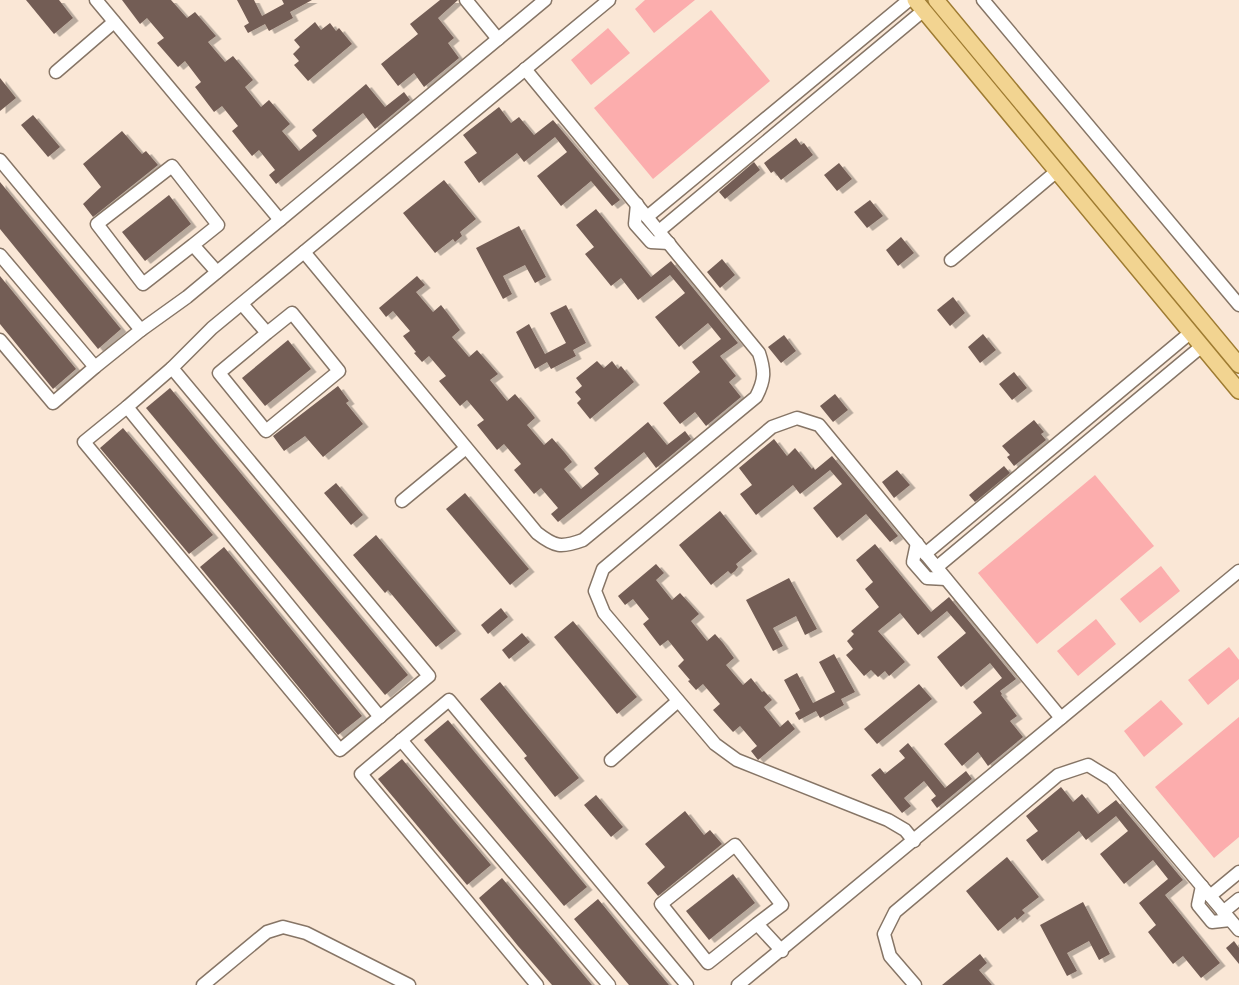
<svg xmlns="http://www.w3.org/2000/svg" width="1239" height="985" font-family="Poppins,sans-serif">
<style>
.garden{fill:#fcadad}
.building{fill:#735d55;filter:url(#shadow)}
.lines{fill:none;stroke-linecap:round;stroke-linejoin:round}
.minor-casing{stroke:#867566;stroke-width:15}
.major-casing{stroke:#9f7c32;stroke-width:18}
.minor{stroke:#fff;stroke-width:12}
.major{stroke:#f2d491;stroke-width:15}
</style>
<defs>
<filter id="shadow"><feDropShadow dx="5.5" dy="3" stdDeviation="0" flood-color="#0004"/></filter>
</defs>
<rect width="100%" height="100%" fill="#fae7d6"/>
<g class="garden">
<path d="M645,0h50l-41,33 -19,-24z"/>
<path d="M711,10l59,71 -117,98 -59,-71z"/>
<path d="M608,28l22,25 -39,32 -20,-25z"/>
<path d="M1095,475l59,71 -117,98 -59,-71z"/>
<path d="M1161,566l19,25 -40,32 -20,-24z"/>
<path d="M1096,619l20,25 -38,32 -21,-25z"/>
<path d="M1229,647l10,13v19l-31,26 -20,-25z"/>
<path d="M1161,700l22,24 -39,33 -20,-26z"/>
<path d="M1239,717v120l-25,21 -59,-71z"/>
</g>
<g class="building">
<path d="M26,0h33l14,18 -19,16z"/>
<path d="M122,0h49l16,18 8,-6 21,24 -8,6 17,20 8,-6 20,24 -8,7 16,20 8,-7 21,24 -8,7 17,20 18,-15 -5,-6 54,-46 19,23 19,-15 6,8 -35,29 -12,-16 -87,71 -7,-9 6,-5 -16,-20 -7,6 -20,-25 6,-5 -16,-20 -8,6 -19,-25 6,-5 -16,-21 -7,6 -21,-24 7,-5 -17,-20 -7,6z"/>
<path d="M237,0h17l8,16 22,-12 -2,-4h30l-22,12 3,6 -24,13 -4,-7 -17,9 -4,-7 5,-3z"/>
<path d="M440,0h18l-20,18 16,20 -6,5 11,15 -35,29 -10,-14 -16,13 -17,-22 37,-30 -8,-10z"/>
<path d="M315,22l6,8 9,-7 6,8 3,-3 13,16 -44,37 -14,-16 5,-4 -6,-7 7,-7 -6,-7z"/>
<path d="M0,78l16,20 -16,13z"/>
<path d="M499,107l12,16 8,-6 15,18 19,-15 67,80 -8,6 -21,-25 -30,25 -24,-30 30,-24 -12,-15 -31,25 -7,-9 -38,30 -15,-21 13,-9 -14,-18z"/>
<path d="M33,115l27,32 -12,10 -27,-32z"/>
<path d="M122,131l20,23 4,-3 12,14 -65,52 -10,-13 18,-17 -18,-23z"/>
<path d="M796,138l5,7 3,-2 9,12 -32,25 -7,-9 -3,2 -7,-10z"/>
<path d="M754,162l6,8 -35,29 -6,-7z"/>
<path d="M839,163l13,16 -15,12 -13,-16z"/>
<path d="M444,180l32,39 -16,13 2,4 -7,6 -2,-3 -18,14 -32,-40z"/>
<path d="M0,182l121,147 -23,20 -98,-120z"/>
<path d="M169,195l22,29 -46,37 -23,-29z"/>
<path d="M870,200l13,16 -16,12 -13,-16z"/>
<path d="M596,209l55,68 20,-16 67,82 -18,13 16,20 -7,6 12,15 -35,29 -11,-14 -15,12 -17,-21 37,-31 -8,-10 29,-23 -13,-16 -29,24 -24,-30 30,-24 -15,-18 -32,25 -17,-22 -10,8 -26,-32 9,-7 -18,-22z"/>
<path d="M519,226l27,51 -11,6 -10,-18 -22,11 9,18 -9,5 -27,-51z"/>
<path d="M901,237l13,16 -16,13 -12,-16z"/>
<path d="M722,259l13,16 -15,13 -13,-16z"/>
<path d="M0,276l76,93 -23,20 -53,-65z"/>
<path d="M417,276l8,9 -9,7 17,20 8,-7 7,9 12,16 -8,7 17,20 8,-7 21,24 -8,6 17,21 8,-7 13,15 7,9 -8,7 17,20 8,-7 13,15 7,9 -8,7 17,20 18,-15 -5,-6 54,-46 19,23 18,-14 6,8 -35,29 -12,-16 -86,70 -7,-8 7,-6 -17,-20 -7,6 -20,-24 7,-6 -17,-20 -7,6 -20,-25 7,-5 -17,-20 -7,6 -21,-25 7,-5 -17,-20 -7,6 -8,-9 2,-1 -13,-16 7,-5 -17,-20 -7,6 -7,-9z"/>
<path d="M953,297l12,16 -15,13 -13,-16z"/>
<path d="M566,305l20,38 -13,7 3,6 -25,13 -4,-7 -12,7 -19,-37 13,-8 16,30 21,-11 -16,-30z"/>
<path d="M983,334l13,16 -16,13 -12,-16z"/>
<path d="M784,335l12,16 -15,12 -13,-16z"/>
<path d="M288,340l23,29 -46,37 -23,-28z"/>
<path d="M597,361l7,7 8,-7 6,8 3,-3 13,16 -44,37 -13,-16 4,-4 -6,-7 7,-6 -6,-8z"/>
<path d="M1014,372l13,16 -15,12 -13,-16z"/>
<path d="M338,386l11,15 -3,2 17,21 -40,33 -18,-21 -21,15 -11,-15z"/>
<path d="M170,388l238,287 -23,20 -239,-287z"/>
<path d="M835,394l13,16 -15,12 -13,-16z"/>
<path d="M1034,420l10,12 -3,2 5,6 -32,26 -7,-9 3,-2 -8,-9z"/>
<path d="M123,428l90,107 -24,19 -89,-106z"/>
<path d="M774,439l13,17 8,-8 17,21 1,-2 2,3 17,-14 66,80 -8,6 -24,-28 -29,24 -24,-30 29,-24 -12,-14 -30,24 -7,-9 -37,30 -16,-21 12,-9 -13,-17z"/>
<path d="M1004,466l6,7 -35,29 -6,-7z"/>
<path d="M897,470l13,15 -16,13 -12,-16z"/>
<path d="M336,483l27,32 -12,10 -27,-32z"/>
<path d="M465,493l64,76 -19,16 -64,-76z"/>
<path d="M720,511l32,40 -16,13 2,3 -3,4 -4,3 -3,-3 -17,14 -32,-40z"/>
<path d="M376,535l80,96 -20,16 -48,-57 -3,3 -32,-38z"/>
<path d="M875,544l56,68 18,-15 67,82 -16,12 2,3 -1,1 16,21 -7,5 13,16 -35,29 -10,-14 -16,14 -18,-22 38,-31 -9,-11 29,-24 -12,-15 -29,24 -24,-30 29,-24 -19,-22 -29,24 -18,-22 -22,18 27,31 -16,14 -4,-5 -7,6 -7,-7 -7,6 -18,-21 7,-6 -6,-8 7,-7 -3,-3 28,-24 -14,-18 8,-7 -17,-22z"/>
<path d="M224,547l138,169 -24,19 -138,-168z"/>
<path d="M656,564l8,9 -8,7 16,20 8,-7 11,12 8,9 -8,7 16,20 8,-7 8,9 11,15 -8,7 17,20 8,-7 11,14 2,-1 8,9 -8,7 16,20 8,-7 7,9 -37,31 -7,-9 6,-5 -17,-20 -7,6 -20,-22 7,-6 -17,-20 -7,6 -8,-9 2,-1 -12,-14 6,-6 -16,-20 -8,6 -7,-9 -10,-13 6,-5 -16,-20 -8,6 -7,-9z"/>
<path d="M789,578l28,51 -12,6 -9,-19 -23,12 10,18 -10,5 -27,-51z"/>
<path d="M501,608l7,9 -20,17 -7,-9z"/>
<path d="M573,621l64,76 -20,17 -63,-77z"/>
<path d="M522,633l8,9 -21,17 -7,-9z"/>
<path d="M834,654l21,38 -14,7 3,6 -24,13 -4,-7 -17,9 -4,-7 5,-3 -16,-30 13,-7 16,30 22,-11 -16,-30z"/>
<path d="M500,682l79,96 -24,19 -31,-39 3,-2 -47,-57z"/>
<path d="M919,684l13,15 -55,45 -13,-15z"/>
<path d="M448,720l139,167 -23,19 -140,-166z"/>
<path d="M908,743l37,45 21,-17 6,8 -35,29 -6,-8 5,-4 -12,-15 -20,17 7,8 -9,7 -31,-38 9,-7 5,6 20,-16 -6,-7z"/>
<path d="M402,759l89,106 -24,20 -89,-106z"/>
<path d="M1061,787l12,15 9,-8 16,20 18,-14 67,80 -18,15 55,68 -19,15 -18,-22 -10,8 -25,-32 8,-7 -17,-22 29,-24 -15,-19 -29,24 -24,-30 28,-23 -12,-15 -30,24 -7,-9 -37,30 -16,-21 12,-9 -12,-15z"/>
<path d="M596,795l27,32 -12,10 -27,-32z"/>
<path d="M685,811l19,24 6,-5 12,14 -64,52 -11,-13 18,-16 -20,-23z"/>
<path d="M1007,857l32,40 -17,13 3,3 -8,7 -2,-3 -17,14 -32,-40z"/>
<path d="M733,874l22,29 -46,37 -23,-29z"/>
<path d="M502,878l50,59 40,48h-40l-34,-39 -39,-48z"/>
<path d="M598,899l45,55 26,31h-40l-55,-66z"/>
<path d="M1083,902l27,52 -11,6 -10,-19 -22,12 10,18 -10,5 -27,-51z"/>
<path d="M1234,941l5,7v16l-13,-16z"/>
<path d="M980,954l7,9 -8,7 13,15h-50z"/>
</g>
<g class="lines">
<g class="minor-casing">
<g id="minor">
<path d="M96,0l184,220"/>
<path d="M466,0l32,39"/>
<path d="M983,0l256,305"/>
<path d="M56,72l58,-50"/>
<path d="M0,160l141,170 -46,37 -42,36 -53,-63"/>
<path d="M637,204l-2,20 16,18 18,1"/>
<path d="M647,217l262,-217"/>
<path d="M659,231l265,-221"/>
<path d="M193,245l-50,39 -46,-60 75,-58 46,59 -25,20 24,27"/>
<path d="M304,252l233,281c18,14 24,15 46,7l173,-143c9,-17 9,-26 3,-44l-234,-284"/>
<path d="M0,255l95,112"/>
<path d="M951,260l106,-89"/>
<path d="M242,304l25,29 25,-20 47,58 -73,60 -47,-58 48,-40"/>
<path d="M141,330l46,-33 358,-297"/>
<path d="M172,368l257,308 -89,74 -256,-308 43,-35z"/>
<path d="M172,368l40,-40 397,-328"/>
<path d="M127,407l253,310"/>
<path d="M402,501l64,-53"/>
<path d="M917,543l-4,19 14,16 19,1"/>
<path d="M925,554l265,-221"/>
<path d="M937,567l265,-221"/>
<path d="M401,740l208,245"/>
<path d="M611,760l67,-59"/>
<path d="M914,841l-9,-11 -17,-10 -151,-60 -22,-16 -111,-131 -9,-22 8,-22 169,-142 25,-9 22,7 242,293"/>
<path d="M1202,886l-4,19 14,17 18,-2"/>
<path d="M1210,896l29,-24"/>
<path d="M1223,912l16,-13"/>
<path d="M757,924l-49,39 -47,-59 74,-59 47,60 -25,19 25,27"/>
<path d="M203,985l64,-53 16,-5 23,6 103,52"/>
<path d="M537,985l-176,-211 88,-74 238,285"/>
<path d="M738,985l501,-414"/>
<path d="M915,985l-25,-29 -6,-22 11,-22 163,-137 30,-10 23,14 128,151"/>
</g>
</g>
<g class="major-casing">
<g id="major">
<path d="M915,0l324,391"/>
<path d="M936,0l303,365"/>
</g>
</g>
<use href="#minor" class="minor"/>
<use href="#major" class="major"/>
</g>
</svg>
